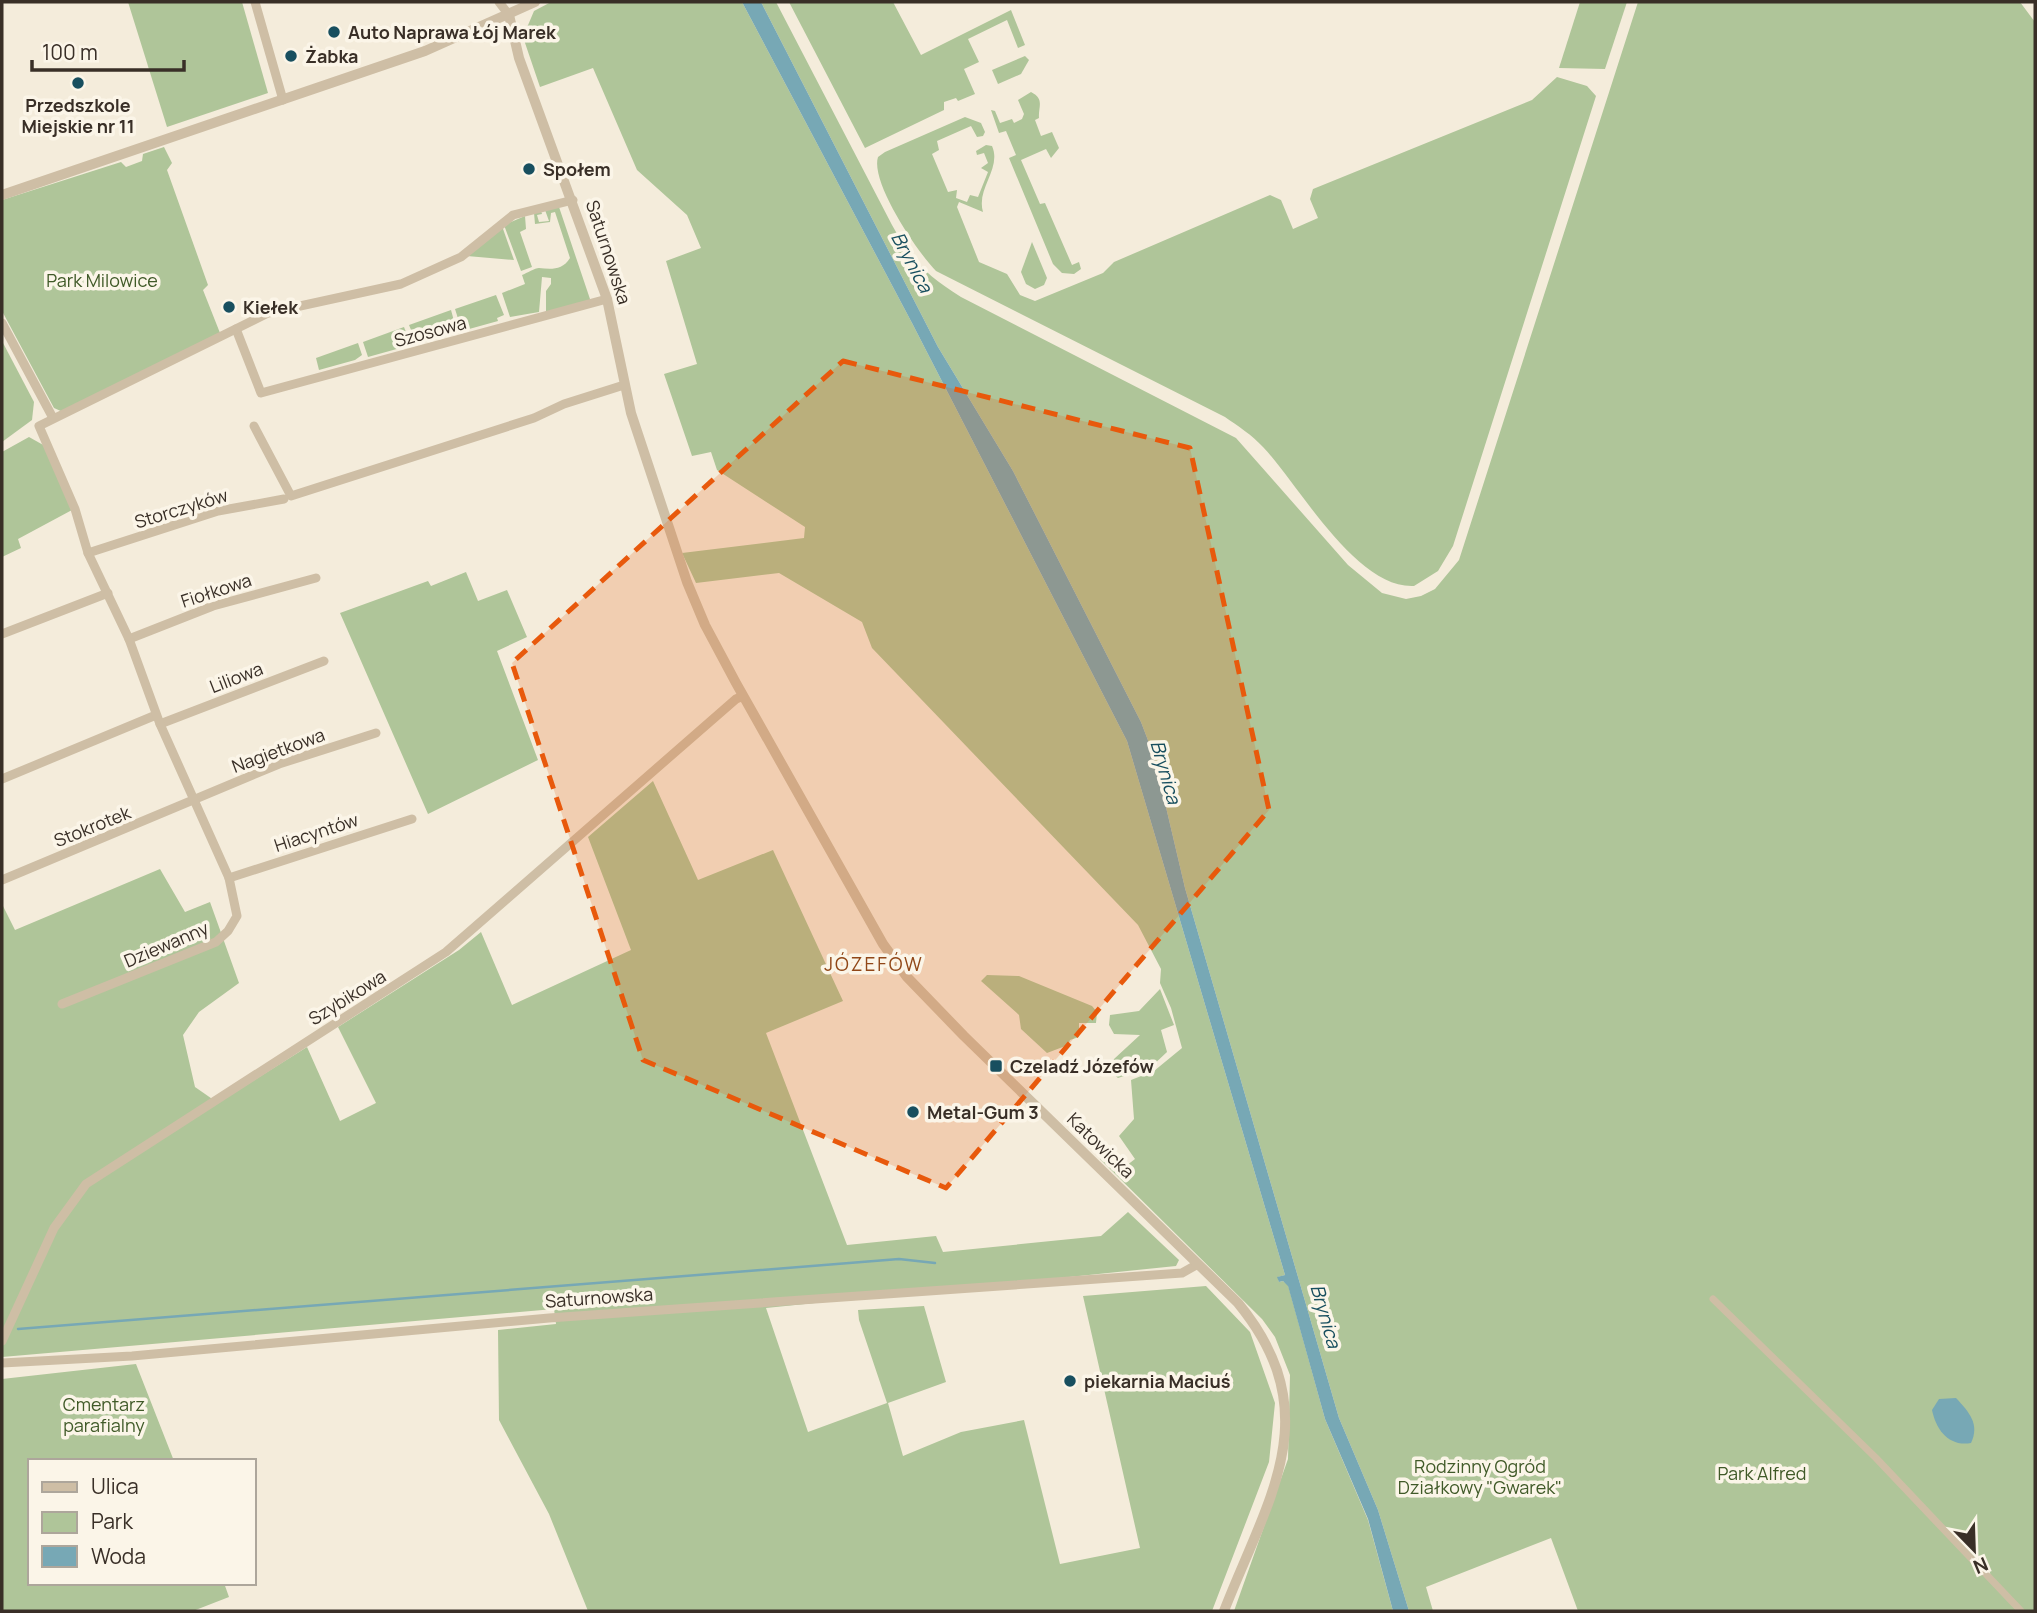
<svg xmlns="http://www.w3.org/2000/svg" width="2037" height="1613" font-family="Manrope,sans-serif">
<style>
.green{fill:#afc599}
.water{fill:#77a8b5}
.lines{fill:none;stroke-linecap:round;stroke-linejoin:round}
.stream{stroke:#77a8b5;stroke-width:2.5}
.pedestrian{stroke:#cebea5;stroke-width:7}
.minor{stroke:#cebea5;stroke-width:9}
.tertiary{stroke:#cebea5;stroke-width:10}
.marked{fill:#e8590c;fill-opacity:0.2;stroke:#e8590c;stroke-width:5;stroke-dasharray:14 9;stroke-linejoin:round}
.poi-dot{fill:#184f5f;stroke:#fbf5e8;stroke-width:2.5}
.labels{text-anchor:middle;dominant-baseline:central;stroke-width:7;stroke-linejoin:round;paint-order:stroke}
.poi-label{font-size:18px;font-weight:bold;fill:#392f27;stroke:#fbf5e8;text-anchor:start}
.street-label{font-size:18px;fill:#392f27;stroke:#fbf5e8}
.park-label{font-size:18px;fill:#405a28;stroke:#fbf5e8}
.water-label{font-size:19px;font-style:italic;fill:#184f5f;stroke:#fbf5e8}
.neighbourhood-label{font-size:19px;letter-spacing:2px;fill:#914717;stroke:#fbf5e8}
</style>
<rect width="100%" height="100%" fill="#f4ecdb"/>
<g class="green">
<path d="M128,2h114l26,91 -101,34z"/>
<path d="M551,2h191l170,321 215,418 158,534 -7,2 1,5 4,-1 5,4 37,134 43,101 25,91h-159l54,-152 2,-84 -15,-38 -13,-18 -162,-160 5,-4 17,14 13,-10 -16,-23 15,-17 -3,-39 23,-9 28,-23 -11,-40 -11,-25 1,-14 -23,-44 -266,-277 -10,-26 -83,-49 -83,10 -14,-30 122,-15 1,-11 -88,-57 -6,-18 -19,4 -28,-82 33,-10 -31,-103 35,-13 -14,-33 -50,-45 -44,-102 -53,19 -17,-50 11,-26z"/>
<path d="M761,2h15l116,223c20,36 34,50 69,72l275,141 112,127 34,28 24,6 15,-3 14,-7 24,-29 179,-558h382l15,20v1589h-457l-27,-73 -125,49 7,24h-24l-31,-101 -39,-92 -154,-530 -31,-132 -13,-34 -128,-251 -75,-124z"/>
<path d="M789,2h104l28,53 90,-45 14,35 -7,3 -11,-28 -39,19 11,23 -15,7 11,25 -17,7 -2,-3 -12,4v8l-79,38z"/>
<path d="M1580,2h47l-22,67 -46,-1z"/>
<path d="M1025,56l4,4 -8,14 -23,10 -6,-14z"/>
<path d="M1557,77l30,9 9,10 -143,450 -15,25 -24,15c-58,3 -115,-101 -151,-139 -11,-12 -25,-21 -38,-30l-289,-146c-18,-18 -66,-89 -58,-114l7,-5 80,-35 16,6 4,9 -2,4 -6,1 -6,-11 -34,15 2,9 -7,4 16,38 9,-2 -1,8 11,4 3,-7 8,2 10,-25 -7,-4 7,-5 -4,-10 -7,2 -1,-4 10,-6 6,1c10,23 -16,42 -9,66l-24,-10 -2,5 22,55 28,12 13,21 15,6 68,-28 11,-11 156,-67 11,5 12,29 25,-11 -8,-19 3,-10 219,-89z"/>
<path d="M1031,92c14,7 7,15 8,26l-4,2 6,16 11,-4 7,16 -8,10 -5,-9 -25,11 19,44 5,-1 27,62 7,-3 2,7 -7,5 -12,-1 -9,-9 -44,-106 7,-3 -10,-24 -7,2 -8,-23 4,1 5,12 12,-4 2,4 8,-4 2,-5 -6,-14z"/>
<path d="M164,147l8,16 -5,7 41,115 -5,5 17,43 -157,79 -9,-4 -52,-97v-111l119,-38 5,5 16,-6 1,-7z"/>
<path d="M559,207l32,95 -45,10v-21l5,-7v-6l-9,-1 -3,35 -29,5 -8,-24 23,-9 -3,-9c5,-2 13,-7 17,-7 11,1 23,3 31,-10l-15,-46 -4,1 -1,9 -15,2 -1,-11 7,-2 1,3 -5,1 2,7 10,-1 -4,-11z"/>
<path d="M525,216l1,13 -6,3 12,35 -11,4 -17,-46z"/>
<path d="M502,226l12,34 -47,-4z"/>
<path d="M1032,242l15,36 -3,7 -9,4 -9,-5 -5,-12z"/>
<path d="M496,295l8,20 -7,3 1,3 -36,10 -7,-22z"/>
<path d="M451,310l6,22 -33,10 -3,-7 -7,2 -5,-12z"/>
<path d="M404,327l7,18 -43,12 -5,-15z"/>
<path d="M2,341l32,61 -2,18 -30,22z"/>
<path d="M358,343l4,12 -7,5 -36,10 -3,-12z"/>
<path d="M29,437l16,9 27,64 -54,29 3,9 -19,9v-105z"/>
<path d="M466,572l12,29 29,-11 20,47 -30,14 41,109 -110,54 -88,-201 88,-32 3,5z"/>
<path d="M653,781l45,99 75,-30 70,151 -77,32 81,212 89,-9 7,16 158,-16 27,-24 51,48 -3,6 -410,42 42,124 79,-29 -28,-83 -1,-10 66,-4 22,76 -58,21 15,53 58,-24 63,-12 36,144 80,-16 -57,-252 123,-10 44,46 25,71 -6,59 -57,149h-624l-39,-97 -50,-94 -1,-90 58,-6 -2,-15 -552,48v-453l13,26 145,-61 25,43 25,-10 29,81 -40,29 -16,23 12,52 23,16 89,-56 33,74 36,-18 -38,-76 121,-77 22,-18 31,73 119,-55 -43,-113z"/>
<path d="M987,975l32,1 73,30 5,6 -1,11h-17v14l-9,3 -2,5 -21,8 -26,-24 -2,-14 -38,-34z"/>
<path d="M1160,989l14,36 -13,5 6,22 -16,15 -33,11 -6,-5 2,-14 26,-24 -26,-1 -5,-9 1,-10 29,-4z"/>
<path d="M136,1364l38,97h-144v122h194l5,14 -36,14h-191v-232z"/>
</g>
<g class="water">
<path d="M742,2h19l177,345 75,124 128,251 13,34 31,132 154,530 39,92 31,101h-16l-25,-92 -43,-100 -37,-133 -5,-5 -4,1 -2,-5 8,-2 -158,-534 -215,-418z"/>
<path d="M1956,1398c13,14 24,26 15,45 -22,4 -35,-13 -39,-33l7,-11z"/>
</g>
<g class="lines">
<path class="stream" d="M18,1329l881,-70 36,4"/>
<path class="pedestrian" d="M1713,1299l163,159 145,153"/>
<g class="minor">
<path d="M255,2l28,98"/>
<path d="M499,2l10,13"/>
<path d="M2,323l51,95"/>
<path d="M236,329l25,64 346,-94"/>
<path d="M254,426l37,70 243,-78 30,-14 60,-19"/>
<path d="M88,553l130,-42 66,-12"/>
<path d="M2,634l106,-41"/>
<path d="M129,639l84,-33 103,-28"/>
<path d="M160,724l164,-63"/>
<path d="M2,779l154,-64"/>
<path d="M229,878l183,-59"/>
<path d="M2,880l277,-116 97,-31"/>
<path d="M62,1004l154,-62 12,-11 9,-15 -8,-38 -69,-154 -31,-85 -41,-86 -13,-44 -36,-83 229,-113 133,-29 60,-27 52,-42 60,-15"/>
<path d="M2,1341l52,-113 32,-44 360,-232 290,-253 7,-3"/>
<path d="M2,1363l130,-7 417,-38 633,-45 16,-9"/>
</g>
<g class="tertiary">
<path d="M509,15l10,43 88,241 24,114 56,169 18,43 31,58 147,261 24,33 57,59 274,267c91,111 30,195 -14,308"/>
<path d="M2,195l423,-144 110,-49"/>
</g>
</g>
<path class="marked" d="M843,361l347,87 79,362 -323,378 -303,-128 -131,-397z"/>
<g class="poi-dot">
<circle cx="334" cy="32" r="7"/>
<circle cx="291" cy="56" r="7"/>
<circle cx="78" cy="83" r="7"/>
<circle cx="529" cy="169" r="7"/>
<circle cx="229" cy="307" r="7"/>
<rect x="989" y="1059" width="14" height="14" rx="3.5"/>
<circle cx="913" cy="1112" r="7"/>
<circle cx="1070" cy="1381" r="7"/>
</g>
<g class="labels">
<g class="poi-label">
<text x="348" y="32">Auto Naprawa Łój Marek</text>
<text x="305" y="56">Żabka</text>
<text x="78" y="105" text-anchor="middle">Przedszkole<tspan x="78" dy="21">Miejskie nr 11</tspan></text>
<text x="543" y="169">Społem</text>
<text x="243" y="307">Kiełek</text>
<text x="1010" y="1066">Czeladź Józefów</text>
<text x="927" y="1112">Metal-Gum 3</text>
<text x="1084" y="1381">piekarnia Maciuś</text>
</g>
<g class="street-label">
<text transform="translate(609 252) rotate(72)">Saturnowska</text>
<text transform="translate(430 331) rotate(-15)">Szosowa</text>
<text transform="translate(181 508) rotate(-17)">Storczyków</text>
<text transform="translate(216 590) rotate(-18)">Fiołkowa</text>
<text transform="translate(236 677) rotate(-21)">Liliowa</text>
<text transform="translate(278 750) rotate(-20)">Nagietkowa</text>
<text transform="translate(92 826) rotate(-22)">Stokrotek</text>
<text transform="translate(316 832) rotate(-18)">Hiacyntów</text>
<text transform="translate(166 944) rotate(-23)">Dziewanny</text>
<text transform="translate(347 997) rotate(-32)">Szybikowa</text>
<text transform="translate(1101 1145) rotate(44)">Katowicka</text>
<text transform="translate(599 1297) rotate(-4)">Saturnowska</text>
</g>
<g class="park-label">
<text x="102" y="280">Park Milowice</text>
<text x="104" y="1404">Cmentarz<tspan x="104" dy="21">parafialny</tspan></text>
<text x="1480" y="1466">Rodzinny Ogród<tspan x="1480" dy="21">Działkowy "Gwarek"</tspan></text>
<text x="1762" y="1473">Park Alfred</text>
</g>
<g class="water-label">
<text transform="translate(912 262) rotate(62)">Brynica</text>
<text transform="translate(1166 772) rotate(74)">Brynica</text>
<text transform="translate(1326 1316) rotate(74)">Brynica</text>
</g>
<g class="neighbourhood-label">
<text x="874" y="964">JÓZEFÓW</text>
</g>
</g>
<rect width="2037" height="1613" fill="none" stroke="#392f27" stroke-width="7"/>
<rect x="28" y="1459" width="228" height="126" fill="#fbf5e8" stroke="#ada69b" stroke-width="2"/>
<rect x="42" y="1482" width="35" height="10" fill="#cebea5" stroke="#ada69b" stroke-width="2"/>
<text x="91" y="1494" font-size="21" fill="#392f27">Ulica</text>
<rect x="42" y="1512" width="35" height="21" fill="#afc599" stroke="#ada69b" stroke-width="2"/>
<text x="91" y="1529" font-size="21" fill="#392f27">Park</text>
<rect x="42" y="1546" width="35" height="21" fill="#77a8b5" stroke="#ada69b" stroke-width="2"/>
<text x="91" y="1564" font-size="21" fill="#392f27">Woda</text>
<g transform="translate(1974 1550) rotate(157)" stroke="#fbf5e8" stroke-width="5" paint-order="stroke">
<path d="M0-5L12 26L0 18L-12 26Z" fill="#392f27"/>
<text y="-10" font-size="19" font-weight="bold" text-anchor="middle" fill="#392f27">N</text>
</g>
<path d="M32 60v10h152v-10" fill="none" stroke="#392f27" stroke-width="3.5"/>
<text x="42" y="60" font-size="21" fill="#392f27" stroke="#fbf5e8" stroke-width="5" paint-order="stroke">100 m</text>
</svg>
